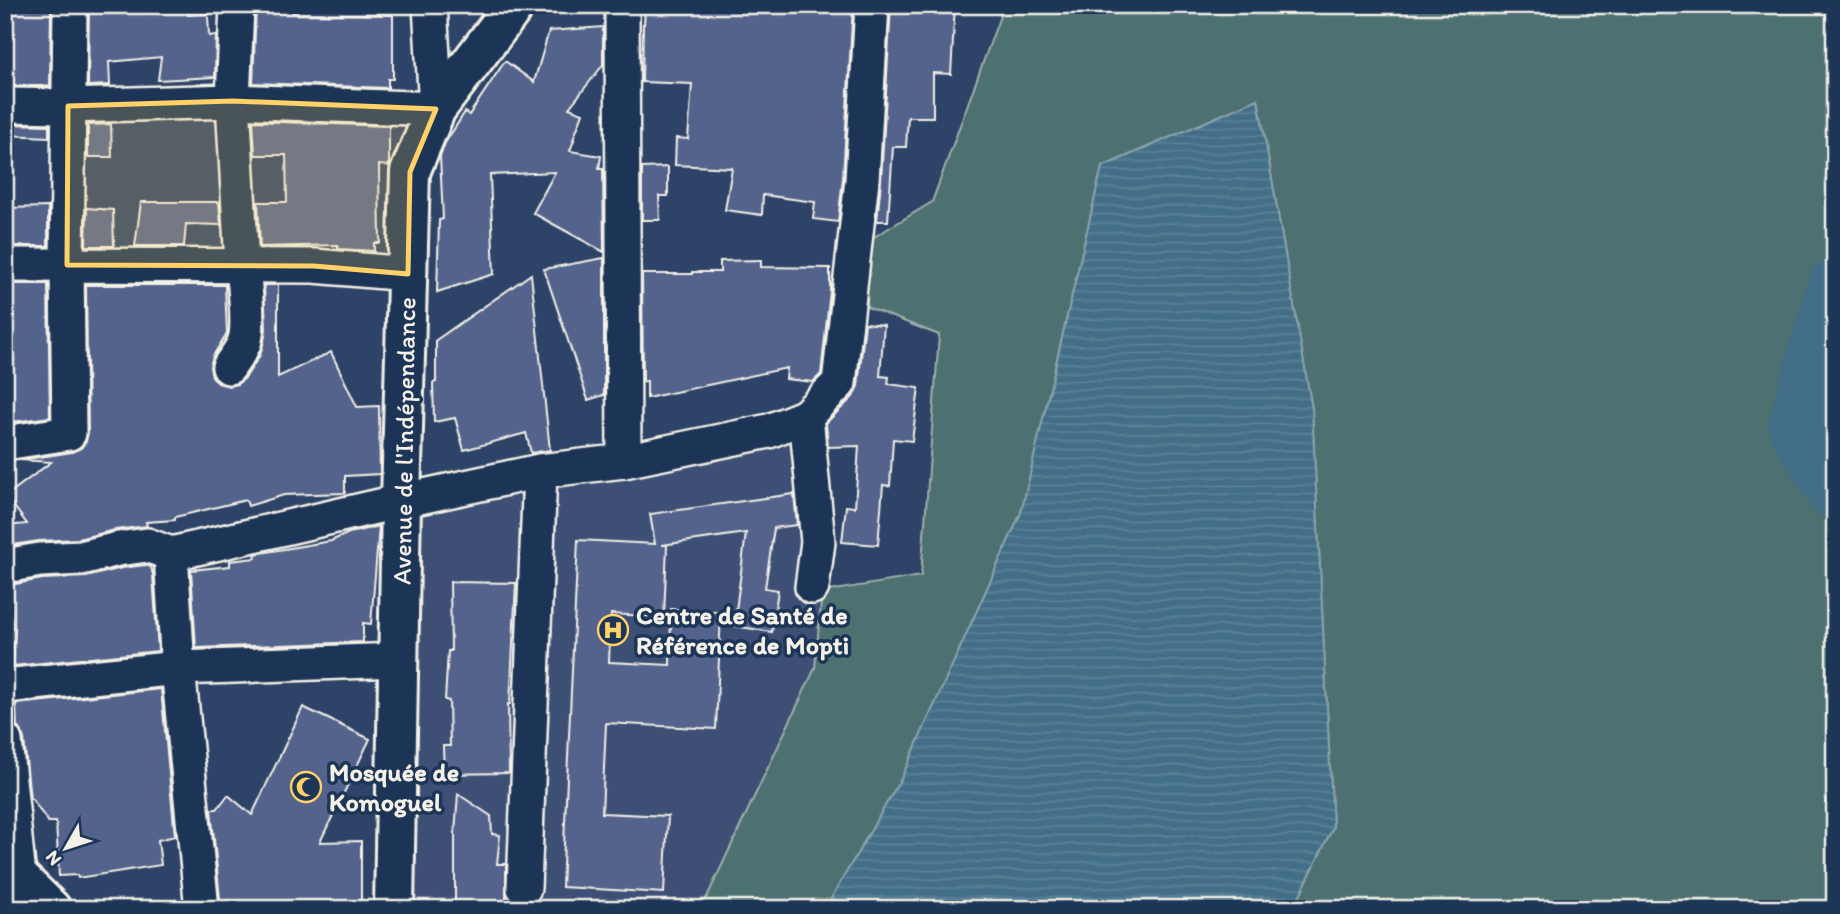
<svg xmlns="http://www.w3.org/2000/svg" width="1840" height="914" font-family="Itim,sans-serif">
<style>
.built{fill:#3c5074}
.green{fill:#4e6f6f;stroke:#a1b0ac;stroke-width:2}
.water{fill:url(#water-rules);stroke:#89a2ae;stroke-width:2}
.lines{fill:none;stroke-linecap:round;stroke-linejoin:round}
.river{stroke:#426e87;stroke-width:56}
.building{fill:#52648c;stroke:#f4f1e8;stroke-width:2}
.street-casing{stroke:#f4f1e8;stroke-width:38}
.secondary-casing{stroke:#f4f1e8;stroke-width:44}
.street{stroke:#1d3557;stroke-width:33}
.secondary{stroke:#1d3557;stroke-width:38}
.marked{fill:#ffd166;fill-opacity:0.2;stroke:#ffd166;stroke-width:5;stroke-linejoin:round}
.labels{text-anchor:middle;dominant-baseline:central;stroke-width:7;stroke-linejoin:round;paint-order:stroke}
.street-label{font-size:26px;fill:#f4f1e8;stroke:#1d3557}
.poi-label{font-size:26px;font-weight:bold;fill:#f4f1e8;stroke:#1d3557;text-anchor:start}
</style>
<defs>
<pattern id="water-rules" width="6" height="5" patternUnits="userSpaceOnUse" patternTransform="scale(1.75)"><rect width="6" height="5" fill="#426e87"/><path d="M0 2.5h6" fill="none" stroke="#5e8398"/></pattern>
</defs>
<rect width="100%" height="100%" fill="#2d4367"/>
<filter id="ink" filterUnits="userSpaceOnUse"><feTurbulence type="fractalNoise" baseFrequency=".0143" numOctaves="2"/><feDisplacementMap in="SourceGraphic" scale="14" xChannelSelector="R" yChannelSelector="G"/><feConvolveMatrix kernelMatrix="1 2 1 2 8 2 1 2 1" color-interpolation-filters="sRGB"/></filter>
<g filter="url(#ink)">
<path class="built" d="M816,420l6,172 -7,76 -108,229 -10,12h-295l9,-412z"/>
<path class="green" d="M1004,5h831v401l-15,58 15,11v434h-542l40,-82 -21,-418 -54,-310 -156,68 -81,346 -119,264 -77,132h-128l10,-12 108,-229 7,-76 99,-16 18,-241 -72,-28 2,-67 63,-38z"/>
<path class="water" d="M1258,99l54,310 21,418 -40,82h-468l77,-132 119,-264 81,-346z"/>
<g class="lines">
<path class="river" d="M1835,287l-39,139 39,66"/>
</g>
<g class="building">
<path d="M5,5h46l-1,81h-41l1,-5h-5z"/>
<path d="M89,5h99v10l20,-1 1,22 7,-1 -1,42 -57,3 3,-23 -52,5 1,23 -22,1z"/>
<path d="M256,5h37v8l100,2v64h-5v9l-135,-5z"/>
<path d="M687,5h166l-10,173 -5,44 -25,-3 2,-17 -52,-7 -1,20 -37,-5 7,-42 -57,-3 1,-27 12,1 4,-55 -50,-2 1,-58h1l1,-16 42,3z"/>
<path d="M891,5h64l-4,69 -18,-1v44h-25l-2,30h-13l-5,74h-11l4,-40z"/>
<path d="M603,27v38l-34,43 14,5 -10,27h1l-4,11 31,5 -2,13h4l1,83 -71,-39 22,-41 -65,3 4,99 -57,18 2,-72 4,-1 -3,-63 5,-13 20,-31 4,3 36,-54 29,21 15,-51z"/>
<path d="M253,121l136,5v40l-10,-1 1,78h-6v8l-36,-2v-4l-78,2 -2,-45h29l-1,-47h-31z"/>
<path d="M7,124l42,1v12l-42,-2z"/>
<path d="M111,124l1,33h-24v-32z"/>
<path d="M668,167v29h-9l1,24h-18v-52z"/>
<path d="M141,202h78l2,23 -35,-1 -2,22h-49z"/>
<path d="M48,207v39h-43v-38z"/>
<path d="M87,208l26,2 1,36h-28z"/>
<path d="M604,258v137l-16,5 -44,-131z"/>
<path d="M761,260v7l69,1v23l-9,83 -8,8 -27,-3 1,-11 -140,30v-17l-4,1 -1,-108h50v-2h28v-11z"/>
<path d="M531,274l19,176 -19,3 -5,-20 -62,17 -9,-32 -21,4 -1,-39 3,-1v-42z"/>
<path d="M6,284h42l2,133 -45,6v-67h4z"/>
<path d="M86,285h139l2,48 -14,23 -3,11 2,9 6,7 11,3 8,-2 8,-6 15,-23 4,-14 2,-12 -2,-44h14v92l53,-25 26,55 22,-1 1,68 -35,2v17l-61,2 -36,11 -2,-6 -71,17v3l-29,2 1,4 -32,4 -37,9 -39,2 -33,5 -1,-20 22,-2 -21,-28 45,-34 -31,-2 52,-8 9,-4 5,-7 2,-8z"/>
<path d="M865,323l19,2 -4,51 9,1 -1,7 31,4 -7,53 -19,-2 -3,47 -7,-1 -5,60 -36,-3 4,-36 9,1 4,-61 -31,1 -2,-24 27,-26 5,-11z"/>
<path d="M794,494l3,31 -23,3 -9,60 13,2 -6,42 -38,-6 12,-93 -84,12h5l-3,72 -53,-3 -2,48 61,3 1,-56 50,3 -5,117 -110,-6 -4,90 66,3 -4,77 -102,-6 16,-347 77,4 -5,-30z"/>
<path d="M379,526l-8,98 -8,-1v19l-167,6 -5,-78 39,-4v-5l26,-3 -1,-4 76,-13 18,-8z"/>
<path d="M145,565l6,2 2,8 5,76 -145,15 2,-38h-3l-2,-43 32,-6 44,-2 36,-9z"/>
<path d="M450,582l66,1 -6,121h-2l1,69 -65,1 -1,-28h7l-1,-45 -4,-1 3,-49h3z"/>
<path d="M161,689l14,147 -17,4 3,25 -83,13 -1,-3 -18,1 -3,-54h-8l-16,-23h-2l-6,-60 -3,-9 -4,-3 -1,-23z"/>
<path d="M303,707l67,32 -50,103 41,-1v68h-140l-10,-100h6l11,-14 24,20z"/>
<path d="M458,794l33,22 1,18 8,1 -3,29h9v45h-51v-77z"/>
</g>
<g class="lines">
<g class="street-casing">
<g id="street">
<path d="M622,5l2,456"/>
<path d="M5,105l63,1 165,-5 203,8 -6,-104"/>
<path d="M5,265l309,1 94,8"/>
<path d="M229,367c5,-8 12,-16 15,-24 6,-14 1,-61 -2,-78l-9,-164 4,-96"/>
<path d="M5,443l64,-10 -2,-168 3,-260"/>
<path d="M171,554l7,114 24,241"/>
<path d="M5,566l35,-6 41,-2 37,-9 29,-4 24,9 230,-53 139,-30 84,-10 145,-30 37,-15"/>
<path d="M812,587l6,-45 -12,-126 33,-33 23,-203 10,-175"/>
<path d="M5,686l173,-18 221,-8"/>
<path d="M5,741l14,136"/>
<path d="M524,888l16,-417"/>
</g>
</g>
<g class="secondary-casing">
<g id="secondary">
<path d="M5,864l46,45"/>
<path d="M394,909l7,-408 9,-329 26,-63 79,-104"/>
</g>
</g>
<use href="#street" class="street"/>
<use href="#secondary" class="secondary"/>
</g>
</g>
<path class="marked" d="M233,101l203,8 -26,63 -2,102 -94,-8 -247,-1 1,-159z"/>
<defs>
<g id="hospital-ring" transform="scale(1.575)"><circle r="9.5" fill="#1d3557" stroke="#ffd166" stroke-width="1.5"/><path d="M-5-5h3v3.5h4V-5h3V5h-3V1.5h-4V5h-3Z" fill="#ffd166"/></g>
<g id="mosque-ring" transform="scale(1.575)"><circle r="9.5" fill="#1d3557" stroke="#ffd166" stroke-width="1.5"/><path d="M3.5-4.9A6 6 0 1 0 3.5 4.9A5 5 0 1 1 3.5-4.9Z" fill="#ffd166"/></g>
</defs>
<g fill-rule="evenodd">
<use href="#hospital-ring" x="613" y="630"/>
<use href="#mosque-ring" x="306" y="787"/>
</g>
<g class="labels">
<g class="street-label">
<text transform="translate(404 441) rotate(-89)">Avenue de l'Indépendance</text>
</g>
<g class="poi-label">
<text x="636" y="615">Centre de Santé de<tspan x="636" dy="30">Référence de Mopti</tspan></text>
<text x="329" y="772">Mosquée de<tspan x="329" dy="30">Komoguel</tspan></text>
</g>
</g>
<rect width="1840" height="914" fill="none" stroke="#1d3557" stroke-width="28"/>
<rect x="14" y="14" width="1812" height="886" fill="none" stroke="#f4f1e8" stroke-width="2.5" filter="url(#ink)"/>
<g transform="translate(66 848) rotate(231)" stroke="#1d3557" stroke-width="5" paint-order="stroke">
<path d="M0-5L12 26L0 18L-12 26Z" fill="#f4f1e8"/>
<text y="-10" font-size="19" font-weight="bold" text-anchor="middle" fill="#f4f1e8">N</text>
</g>
</svg>
